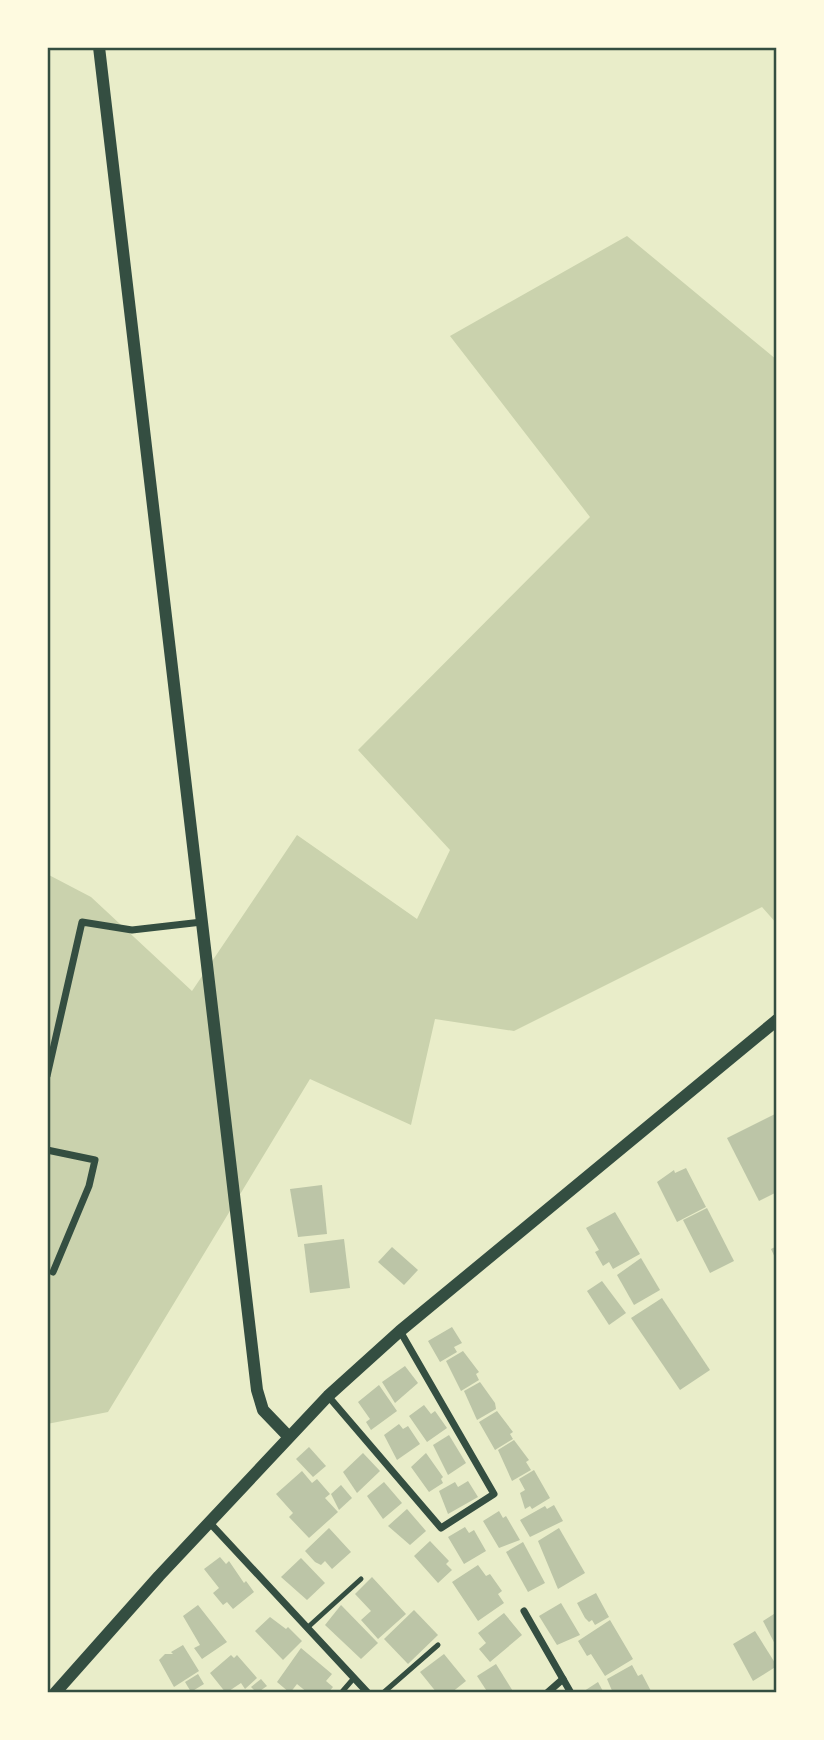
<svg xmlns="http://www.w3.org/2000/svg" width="824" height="1740" font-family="'Golos Text',sans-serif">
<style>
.green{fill:#cad2ad}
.building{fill:#bcc5a7}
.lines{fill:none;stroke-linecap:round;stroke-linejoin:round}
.service{stroke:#344e41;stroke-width:5}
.minor{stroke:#344e41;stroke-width:7}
.tertiary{stroke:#344e41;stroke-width:12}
.neatline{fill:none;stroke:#344e41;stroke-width:2.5}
</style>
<rect width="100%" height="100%" fill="#e9edc9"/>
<path class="green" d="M627,236l150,124v564l-15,-17 -248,124 -79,-12 -24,106 -101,-46 -202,333 -61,12v-550l44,23 101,94 105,-156 120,84 33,-69 -92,-100 232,-233 -140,-181z"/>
<g class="building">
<path d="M777,1113v79l-18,9 -32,-63z"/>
<path d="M686,1168l20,39 -29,15 -20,-40 17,-12 1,3z"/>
<path d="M322,1185l5,49 -29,3 -8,-48z"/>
<path d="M707,1208l27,53 -24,12 -27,-53z"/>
<path d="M615,1212l25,42 -27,15 -4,-7 -6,4 -8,-14 4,-2 -13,-22z"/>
<path d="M344,1239l6,49 -40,5 -6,-49z"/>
<path d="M777,1246v16l-6,-13z"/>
<path d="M392,1247l26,23 -14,15 -26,-23z"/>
<path d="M641,1258l19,32 -26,15 -17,-30z"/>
<path d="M602,1281l24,32 -17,12 -22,-34z"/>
<path d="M662,1298l48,72 -30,20 -49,-72z"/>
<path d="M452,1327l10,16 -8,4 3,5 -17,10 -12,-21z"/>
<path d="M463,1351l16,21 -3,2 3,6 -18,11 -15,-30z"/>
<path d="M405,1366l13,17 -23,20 -13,-21z"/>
<path d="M480,1382l15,21 1,6 -19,11 -13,-29z"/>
<path d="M379,1385l18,26 -26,19 -5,-8 4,-3 -12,-17z"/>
<path d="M424,1405l7,9 4,-3 12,17 -20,14 -18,-26z"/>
<path d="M497,1411l16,21 -3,2 3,5 -18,11 -16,-28z"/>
<path d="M399,1424l4,5 5,-3 12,18 -23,16 -13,-25z"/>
<path d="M449,1435l17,28 -18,12 -15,-30z"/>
<path d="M514,1440l15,20 -3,2 5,8 -19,11 -14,-31z"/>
<path d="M309,1447l17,19 -13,11 -17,-18z"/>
<path d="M363,1453l17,18 -23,22 -14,-21z"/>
<path d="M426,1453l17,24 -2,2 2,4 -14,9 -18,-25z"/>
<path d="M534,1470l16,28 -18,11 -2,-3 -5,3 -5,-16 5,-3 -6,-11z"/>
<path d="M302,1471l10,12 5,-4 13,15 -5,4 13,14 -29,26 -20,-21 4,-4 -17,-19z"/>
<path d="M468,1481l10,16 -30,17 -9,-23 16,-9 3,5z"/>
<path d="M384,1482l18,21 -19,16 -16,-23z"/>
<path d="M341,1485l11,13 -13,12 -8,-16z"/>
<path d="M554,1505l9,16 -33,16 -10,-17 25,-14 2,3z"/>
<path d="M407,1509l19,22 -16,14 -22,-19z"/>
<path d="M499,1511l4,7 3,-2 14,24 -21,8 -16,-27z"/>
<path d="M465,1527l4,6 5,-3 12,21 -22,13 -16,-27z"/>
<path d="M329,1528l22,24 -19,17 -7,-8 -4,4 -6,-3 -10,-11z"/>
<path d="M559,1528l26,45 -27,16 -20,-48z"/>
<path d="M430,1541l19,20 -3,3 6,6 -14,13 -24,-27z"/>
<path d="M523,1542l22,41 -17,9 -22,-40z"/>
<path d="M220,1557l6,7 3,-3 15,22 2,-2 8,11 -21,17 -6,-7 -4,3 -10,-12 6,-5 -15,-19z"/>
<path d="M301,1558l24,25 -18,17 -26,-23z"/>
<path d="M478,1565l8,11 4,-2 12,17 -4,3 6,9 -26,18 -26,-39z"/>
<path d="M372,1577l34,37 -28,25 -17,-19 10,-9 -16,-17z"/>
<path d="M596,1593l13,24 -14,8 -3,-5 -3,2 -4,-4 -8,-15z"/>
<path d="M561,1603l19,32 -23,10 -18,-29z"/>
<path d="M198,1605l29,37 -25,17 -8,-11 6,-3 -17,-29z"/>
<path d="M341,1605l37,38 -17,16 -36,-34z"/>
<path d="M414,1610l24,25 -30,29 -24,-25z"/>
<path d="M777,1612v36l-14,-27z"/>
<path d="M504,1613l18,22 -32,27 -11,-13 7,-6 -8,-10z"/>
<path d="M270,1617l16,12 2,-2 14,14 -19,19 -28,-29z"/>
<path d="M610,1620l23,39 -28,17 -14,-22 -4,2 -9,-15z"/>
<path d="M755,1631l22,35 -24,15 -20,-37z"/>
<path d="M183,1645l16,26 -25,16 -15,-27 6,-6h8l-2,-2z"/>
<path d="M301,1648l31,26 -6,7 7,6 -5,6h-20l-11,-9 -7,9 -13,-11z"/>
<path d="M444,1654l22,27 -15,12h-14l-17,-21z"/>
<path d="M231,1655l3,3 3,-3 20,23 -12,11 -4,-6 -15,10 -16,-20z"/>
<path d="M496,1664l18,29h-26l-11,-17z"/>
<path d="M632,1665l6,11 4,-2 10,19h-39l-6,-14z"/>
<path d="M198,1674l6,10 -13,8 -6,-10z"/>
<path d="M261,1679l6,7 -10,7 -6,-6z"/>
<path d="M598,1682l6,11h-23z"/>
</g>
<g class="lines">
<g class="service">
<path d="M307,1628l54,-49"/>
<path d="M341,1693l13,-15"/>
<path d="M383,1693l55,-48"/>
</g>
<g class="minor">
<path d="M47,1076l35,-154 50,8 70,-8"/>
<path d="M47,1150l48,10 -6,26 -36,86"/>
<path d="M328,1396l113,132 53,-34 -94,-163"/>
<path d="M209,1522l159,171"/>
<path d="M524,1611l47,82"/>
<path d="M547,1693l16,-14"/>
</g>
<g class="tertiary">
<path d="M99,47l158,1343 6,20 25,26"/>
<path d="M55,1693l104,-117 169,-180 72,-65 377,-311"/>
</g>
</g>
<rect width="824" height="1740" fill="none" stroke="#fefae0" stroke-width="98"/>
<rect x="49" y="49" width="726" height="1642" class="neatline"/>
</svg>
